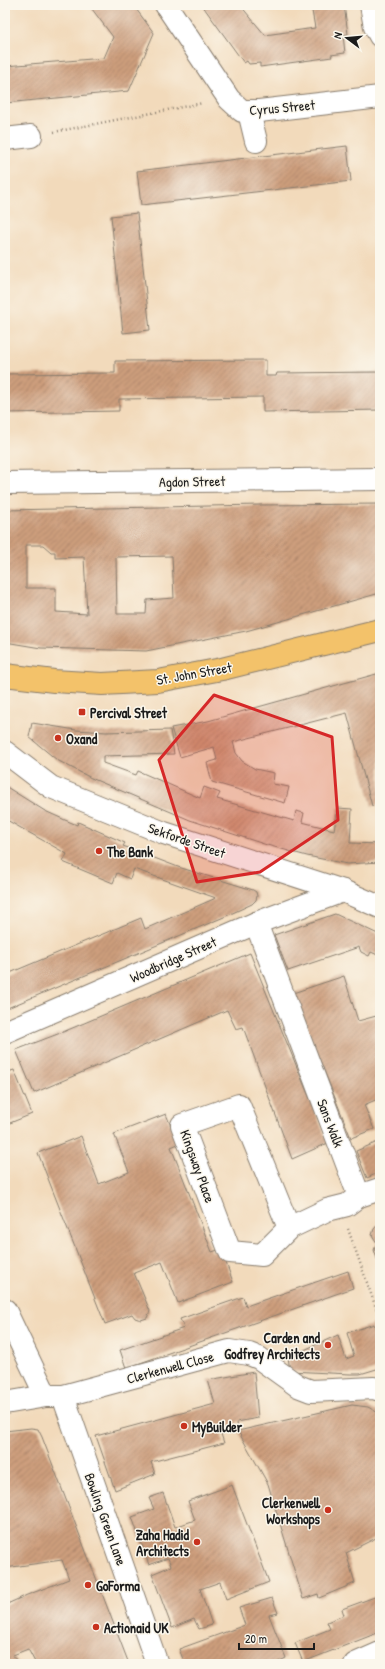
<svg xmlns="http://www.w3.org/2000/svg" width="385" height="1669" font-family="'Patrick Hand',sans-serif">
<style>
.building{fill:url(#building-hatch);fill-rule:evenodd}
.lines{fill:none;stroke-linecap:round;stroke-linejoin:round}
.minor-casing{stroke:#877b6c;stroke-width:24}
.major-casing{stroke:#877b6c;stroke-width:24}
.path{stroke:#877b6c;stroke-width:2.5;stroke-dasharray:1 3;stroke-linecap:butt}
.minor{stroke:#fff;stroke-width:22}
.major{stroke:#f3c26a;stroke-width:22}
.marked{fill:#d62828;fill-opacity:0.2;stroke:#d62828;stroke-width:3;stroke-linejoin:round}
.poi-dot{fill:#c8321e;stroke:#fbf7ec;stroke-width:1.5}
.labels{text-anchor:middle;dominant-baseline:central;stroke-width:3;stroke-linejoin:round;paint-order:stroke}
.street-label{font-size:14px;fill:#1c1c1c;stroke:#fbf7ec}
.poi-label{font-size:14px;font-weight:bold;fill:#1c1c1c;stroke:#fbf7ec;text-anchor:start}
</style>
<defs>
<pattern id="building-hatch" width="6" height="6" patternUnits="userSpaceOnUse"><rect width="6" height="6" fill="#cd9e7d"/><path d="M-1 1l2-2M0 6l6-6M5 7l2-2" fill="none" stroke="#a68066"/></pattern>
</defs>
<rect width="100%" height="100%" fill="#fbf7ec"/>
<filter id="ink" filterUnits="userSpaceOnUse"><feTurbulence type="fractalNoise" baseFrequency=".025" numOctaves="2"/><feDisplacementMap in="SourceGraphic" scale="8" xChannelSelector="R" yChannelSelector="G"/><feConvolveMatrix kernelMatrix="1 2 1 2 8 2 1 2 1" color-interpolation-filters="sRGB"/></filter>
<filter id="wash" filterUnits="userSpaceOnUse"><feTurbulence type="fractalNoise" baseFrequency=".012" numOctaves="4" result="noise"/><feDisplacementMap in="SourceGraphic" scale="16" xChannelSelector="R" yChannelSelector="G"/><feGaussianBlur stdDeviation="0.9" result="paint"/><feColorMatrix in="noise" values="0 0 0 0 0 0 0 0 0 0 0 0 0 0 0 0 0 1.4 0 .05"/><feComposite in="paint" operator="in"/></filter>
<g filter="url(#wash)">
<rect width="100%" height="100%" fill="#f2dabb"/>
<g id="blocks">
<g class="building">
<path d="M89,5h44l21,28 -25,58 -124,12v-37l99,-8 9,-21z"/>
<path d="M202,5h38l25,30 50,-7 -4,-23h33l4,29 -5,1 2,18 -14,2 1,2 -72,10v-4l-11,1 -2,-3 -3,2z"/>
<path d="M347,146l4,35 -210,24 -4,-34z"/>
<path d="M137,213l13,117 -27,3 -12,-117z"/>
<path d="M266,360v16h10l1,-3 103,-1v38l-117,2v-15l-144,2v12l-114,2v-39l110,-1v-12z"/>
<path d="M380,504v89l-134,38 -100,20 -105,-3 -36,-6v-132l255,-5zM26,545h17l8,7h4v6l29,-1 3,57 -31,-2v-24h-30zM172,556l2,42 -27,2 -1,14h-29l-1,-57z"/>
<path d="M380,673v131l-8,2 -25,-93 -114,29 3,11 6,8 13,8 19,4 -1,11 16,3 -4,16 -73,-21 -5,-19 10,-3 -3,-13 -34,10 -9,-29 37,-7z"/>
<path d="M32,723l44,7 30,2 64,-2 4,24 -71,2v7l33,12 2,-4 62,27 4,-11 16,6 -3,6 77,22 2,-10 8,2 -2,9 32,8 4,-22 14,1 -2,34 30,1v18l-33,2 -40,-8 -40,-11 -77,-25 -99,-42 -34,-18 -28,-23z"/>
<path d="M5,786l40,25 20,9 12,5 1,-3 47,21 -2,3 55,21 75,23 3,2 1,4 -1,4 -4,4 -28,13 -219,92v-34l136,-57 4,11 71,-31 -82,-29 -4,10 -13,-6 -4,10 -50,-21 4,-8 -62,-35z"/>
<path d="M335,914l45,21v21l-9,-4 -2,4 -8,-4 -2,-5 -71,24 -14,-36z"/>
<path d="M250,953l78,190 -36,16 -49,-132 -7,2 -9,-19 -193,83 -18,-43 47,-18z"/>
<path d="M344,976l14,45 22,-6v83l-16,7 10,24 -23,9 -58,-145z"/>
<path d="M14,1070l18,44 -27,11v-52z"/>
<path d="M166,1114l12,30 -7,3 41,105 9,-3 12,33 -55,21 -16,-41 -28,11 16,38 -3,7 -6,2 -6,-2 -3,-4 -27,10 -67,-171 43,-17 18,48 30,-12 -15,-38z"/>
<path d="M380,1141v31l-13,6 -11,-27z"/>
<path d="M380,1222v45l-6,-17 3,-7 -5,-8 2,-6z"/>
<path d="M348,1271l5,17 -227,80 -6,-18 64,-22 -4,-9 63,-22 3,9z"/>
<path d="M374,1324l6,20v24l-20,6h-10l-60,-3 -2,-14 50,-22 8,24 8,-3 -7,-23z"/>
<path d="M254,1372l4,46 -21,4 1,9 -17,3 3,9 -73,19 4,12 -40,16 -19,-54 119,-32 -7,-24z"/>
<path d="M352,1405l16,2 12,7v122l-34,17 9,30 -36,15 -1,-4 -15,5 -35,-115 -30,-53z"/>
<path d="M31,1428l7,1 4,8 87,227h-93l-8,-15 -15,6 5,9h-13v-6l3,-1 -3,-7v-45l22,-10 42,-16 -7,-19 -57,8v-137z"/>
<path d="M232,1485l37,97 -43,17 -6,-17 -20,7 12,36 -13,4 -5,-10 -22,9 -20,-54 19,-8 -3,-8 -19,7 -17,-48 22,-8 -5,-11 14,-5 12,34 20,-7 -7,-19z"/>
<path d="M380,1595v37l-77,30 -8,-19 35,-14 -3,-7 17,-7 -2,-6z"/>
<path d="M272,1598l6,15 -9,2 17,43 -12,6h-89l-6,-15 66,-24 -6,-17z"/>
</g>
</g>
</g>
<g filter="url(#ink)">
<use href="#blocks" fill-opacity="0" stroke="#877b6c" stroke-width="1"/>
<g class="lines">
<g class="minor-casing">
<g id="minor">
<path d="M166,5l63,94 13,12h17l121,-14"/>
<path d="M371,5l4,22 5,9"/>
<path d="M249,112l7,29"/>
<path d="M5,139l26,-3"/>
<path d="M5,483l375,-4"/>
<path d="M5,752l46,35 113,46 179,58 37,16"/>
<path d="M256,923l103,273"/>
<path d="M5,1032l251,-109 87,-32"/>
<path d="M289,1228l-50,-123 -57,20 48,127 32,3 27,-27 38,-18 20,-5 12,-9 21,-7"/>
<path d="M5,1310l41,86"/>
<path d="M63,1396l94,268"/>
<path d="M5,1403l41,-7h17l166,-45 20,3 10,4 39,28 13,5 63,-3 6,2"/>
<path d="M355,1664l25,-11"/>
</g>
</g>
<g class="major-casing">
<path id="major" d="M5,675l49,6 48,3 56,-3 64,-12 158,-39"/>
</g>
<g class="path">
<path d="M54,132l149,-29"/>
<path d="M348,1229l32,90"/>
<path d="M305,1664l4,-1 1,1"/>
</g>
<use href="#minor" class="minor"/>
<use href="#major" class="major"/>
</g>
</g>
<path class="marked" d="M214,695l118,42 6,83 -78,52 -63,10 -38,-122z"/>
<g class="poi-dot">
<rect x="78" y="708" width="8" height="8" rx="2"/>
<circle cx="58" cy="738" r="4"/>
<circle cx="99" cy="851" r="4"/>
<circle cx="328" cy="1345" r="4"/>
<circle cx="184" cy="1426" r="4"/>
<circle cx="328" cy="1510" r="4"/>
<circle cx="197" cy="1542" r="4"/>
<circle cx="88" cy="1585" r="4"/>
<circle cx="96" cy="1627" r="4"/>
</g>
<g class="labels">
<g class="street-label">
<text transform="translate(282 107) rotate(-5)">Cyrus Street</text>
<text transform="translate(192 481) rotate(-1)">Agdon Street</text>
<text transform="translate(194 673) rotate(-10)">St. John Street</text>
<text transform="translate(187 840) rotate(19)">Sekforde Street</text>
<text transform="translate(173 959) rotate(-24)">Woodbridge Street</text>
<text transform="translate(331 1123) rotate(69)">Sans Walk</text>
<text transform="translate(198 1166) rotate(70)">Kingsway Place</text>
<text transform="translate(170 1367) rotate(-15)">Clerkenwell Close</text>
<text transform="translate(106 1519) rotate(70)">Bowling Green Lane</text>
</g>
<g class="poi-label">
<text x="90" y="712">Percival Street</text>
<text x="66" y="738">Oxand</text>
<text x="107" y="851">The Bank</text>
<text x="320" y="1337" text-anchor="end">Carden and<tspan x="320" dy="16">Godfrey Architects</tspan></text>
<text x="192" y="1426">MyBuilder</text>
<text x="320" y="1502" text-anchor="end">Clerkenwell<tspan x="320" dy="16">Workshops</tspan></text>
<text x="189" y="1534" text-anchor="end">Zaha Hadid<tspan x="189" dy="16">Architects</tspan></text>
<text x="96" y="1585">GoForma</text>
<text x="104" y="1627">Actionaid UK</text>
</g>
</g>
<rect width="385" height="1669" fill="none" stroke="#fbf7ec" stroke-width="20"/>
<g transform="translate(347 38) rotate(286)" stroke="#fbf7ec" stroke-width="3" paint-order="stroke">
<path d="M0-3L7 15L0 10L-7 15Z" fill="#1c1c1c"/>
<text y="-6" font-size="11" font-weight="bold" text-anchor="middle" fill="#1c1c1c">N</text>
</g>
<path d="M239 1643v6h75v-6" fill="none" stroke="#1c1c1c" stroke-width="2"/>
<text x="245" y="1643" font-size="12" fill="#1c1c1c" stroke="#fbf7ec" stroke-width="3" paint-order="stroke">20 m</text>
</svg>
